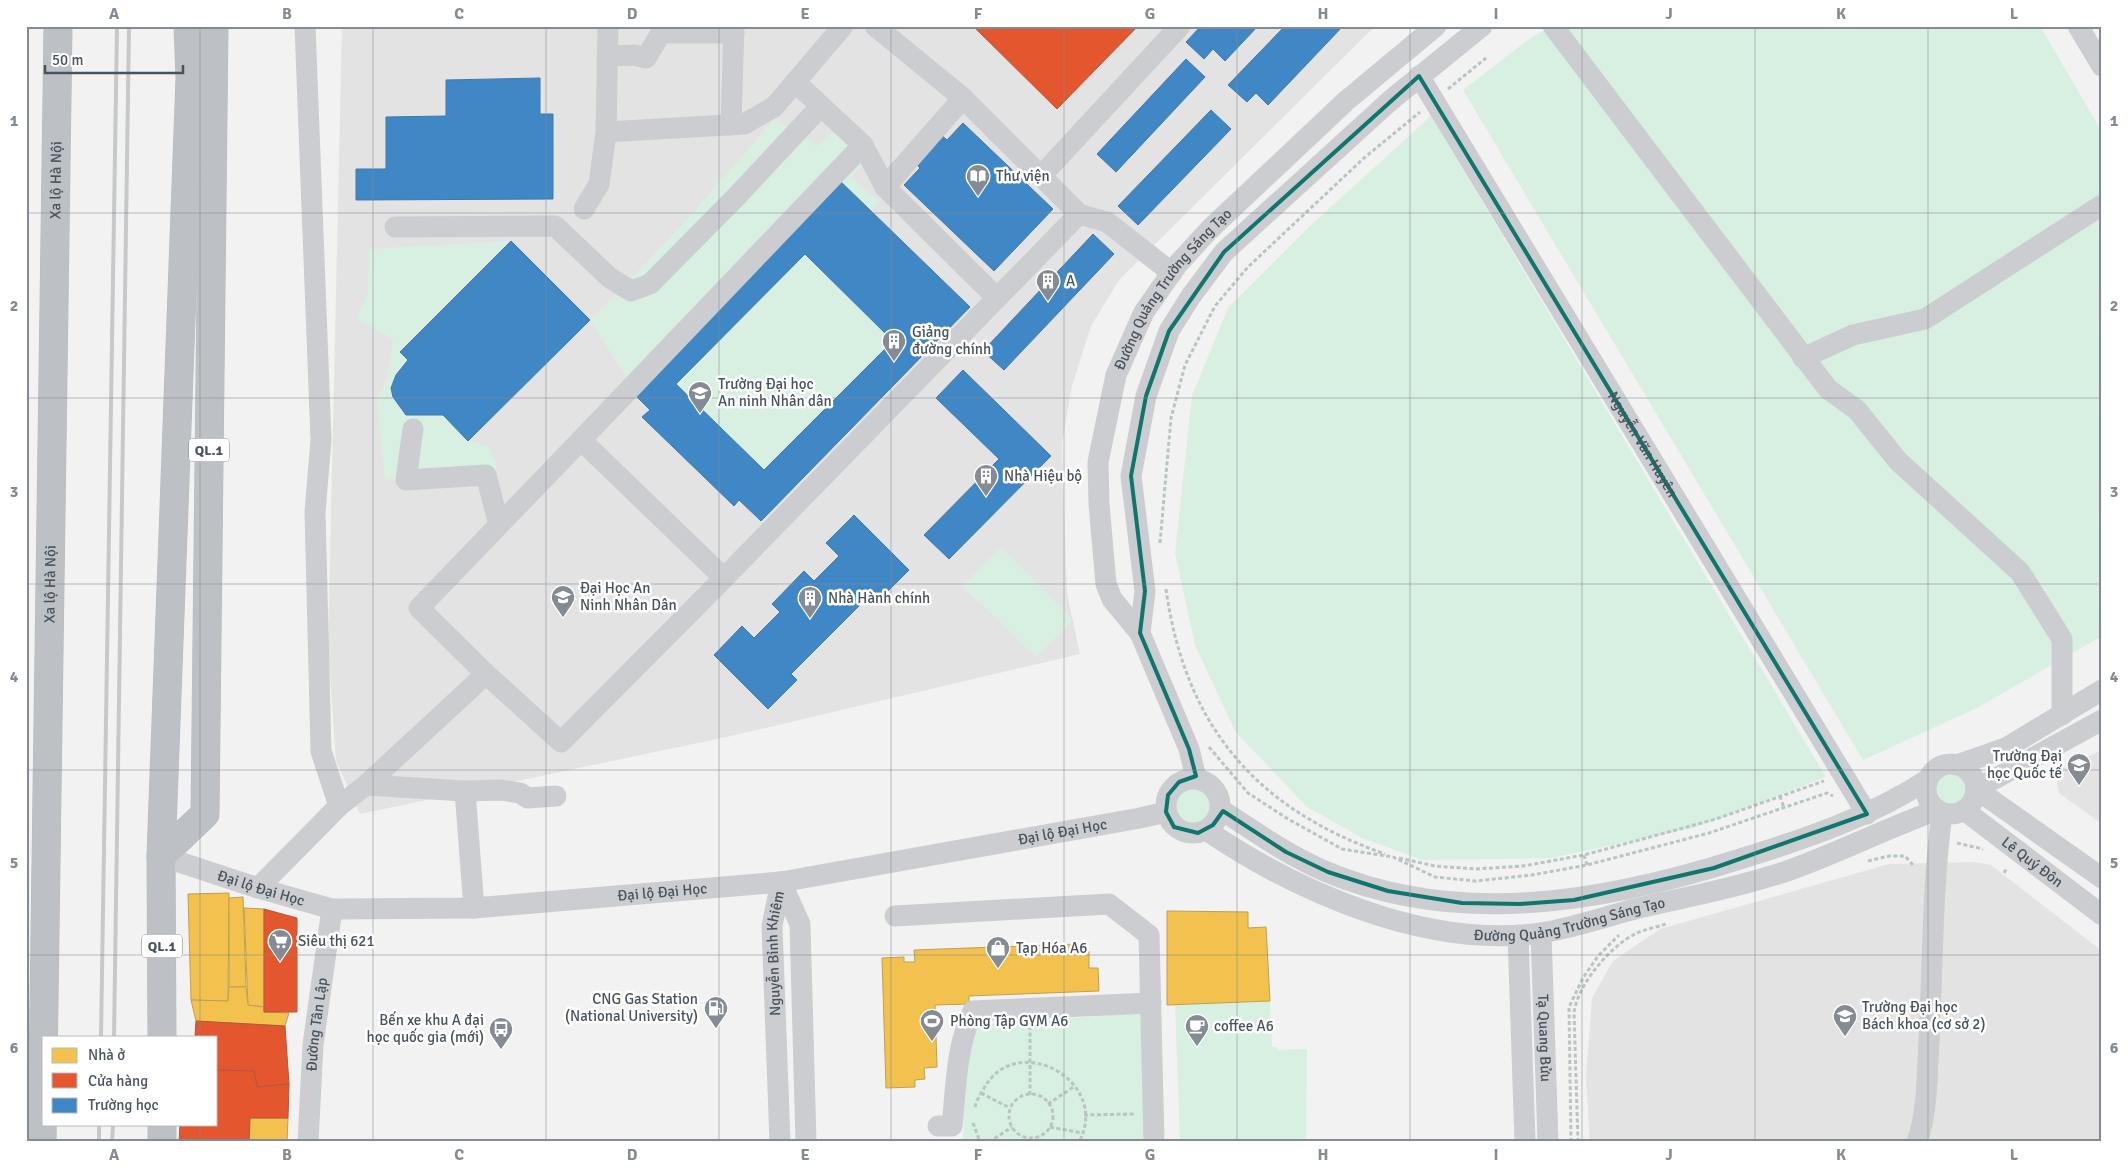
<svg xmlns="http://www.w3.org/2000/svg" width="2128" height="1168" font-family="Signika,sans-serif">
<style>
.education{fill:#e4e3e4}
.green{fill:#d7f0e2}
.homes{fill:#f2c14e;stroke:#bfa053}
.shops{fill:#e4572e;stroke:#b6563c}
.schools{fill:#3f88c5;stroke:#4278a6;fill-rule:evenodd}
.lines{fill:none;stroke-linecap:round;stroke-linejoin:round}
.highway-casing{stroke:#b7bbc0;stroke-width:29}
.path{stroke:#b9c5c2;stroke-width:3;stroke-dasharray:4 2.5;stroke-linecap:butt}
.minor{stroke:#cbcdd0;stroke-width:21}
.highway{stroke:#bdc1c6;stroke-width:28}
.rail{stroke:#c6c8ca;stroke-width:4}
.marked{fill:none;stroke:#0f766e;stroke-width:4;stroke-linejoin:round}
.grid{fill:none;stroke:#848b92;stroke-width:1;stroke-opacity:0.55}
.labels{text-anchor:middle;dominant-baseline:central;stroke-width:5;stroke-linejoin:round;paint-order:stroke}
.shield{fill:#fff;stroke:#80878e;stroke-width:1}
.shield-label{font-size:14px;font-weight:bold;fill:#49535e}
.poi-label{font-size:15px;fill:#49535e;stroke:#fff;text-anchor:start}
.street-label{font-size:15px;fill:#49535e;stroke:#fff}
.neatline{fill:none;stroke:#848b92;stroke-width:2}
.grid-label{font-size:16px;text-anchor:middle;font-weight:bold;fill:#848b92}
</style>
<rect width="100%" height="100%" fill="#f2f2f2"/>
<g class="education">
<path d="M342,26h1033l-256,254 -28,46 -19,60 -10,57 5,150 13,61 -349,82 -371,78 -24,-53 -8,-115z"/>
<path d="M2102,750v74l-43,-31 -2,-11 3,-12z"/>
<path d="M1974,862l17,3 111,86v191h-512l-4,-65 6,-79 21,-37 47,-32 229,-65z"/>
</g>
<g class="green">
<path d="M1551,26h489l62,106v504l-125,72 -114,52 -400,-670 65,-50z"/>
<path d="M1431,116l395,661 -132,51 -143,30 -129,2 -60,-22 -56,-32 -71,-75 -40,-86 -20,-92 17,-157 36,-88 83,-83z"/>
<path d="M774,118l43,28 31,-26 32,28 -29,29 29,25 -30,25 -19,-25 -114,140 88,-88 88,87 -129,129 -84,-82 -26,32 -64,-100c65,-64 127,-132 184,-202z"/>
<path d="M511,241l-110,111 7,8c-18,18 -21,35 -2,55h37l25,26 20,5 9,21 -28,20 -32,-5 -28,4 -17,-7 -7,1 -8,-80 10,-21 6,-40 -36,-20 11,-27 1,-43z"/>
<path d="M1001,547l72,73 -37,37 -74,-71z"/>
<circle cx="1951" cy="789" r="20"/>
<circle cx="1192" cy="806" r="20"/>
<path d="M1270,1001l2,46h5v3l30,-1 -1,93h-126l-5,-137z"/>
<path d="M1151,1012l4,130h-192l3,-116z"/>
</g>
<g class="homes">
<path d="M229,893l-1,108 -37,-1 -3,-106z"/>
<path d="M243,897l3,90h-17v-89z"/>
<path d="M244,908l20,1v98l-16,-2z"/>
<path d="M1167,911l81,1v16l18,-1 4,74 -103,4z"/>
<path d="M1080,944v7h9v17h9l1,23 -130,5v8l-34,1 2,62 -13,1 1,11 -10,1v7l-29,1 -4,-130 22,-1v5h11l-1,-12z"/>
<path d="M229,987h17l2,18 16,2v5l25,1 -4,13 -89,-5 -5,-21 37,1z"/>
<path d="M250,1118h38l-1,24h-38z"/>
</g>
<g class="shops">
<path d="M973,26h165l-81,83z"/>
<path d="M264,909l33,9v94h-33z"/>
<path d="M196,1021l89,5 4,58 -32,3 -3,-16 -38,-1v-33h-21z"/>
<path d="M216,1070l38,1 3,16 32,-3 -1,34h-38l-1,24h-70l1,-18h36z"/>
</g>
<g class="schools">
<path d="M1201,26h57l-33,35 -12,-12 -9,10 -18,-17z"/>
<path d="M1285,26h58l-75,79 -12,-12 -9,9 -19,-17z"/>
<path d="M1186,59l19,18 -89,95 -19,-18z"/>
<path d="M540,78v36h13v85l-197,1v-31h30v-52l60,-1v-36z"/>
<path d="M1211,110l20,19 -93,96 -20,-19z"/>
<path d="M963,123l90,86 -59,62 -90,-86 16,-17 -7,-7 26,-28 8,7z"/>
<path d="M838,179l132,128 -209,214 -22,-21 -5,6 -92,-89 8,-7 -19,-19zM805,254l88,87 -129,129 -88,-86z"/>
<path d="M1093,234l21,20 -110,116 -21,-19z"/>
<path d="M511,241l79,79 -122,121 -25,-26h-37l-13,-18 -2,-9 5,-13 12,-15 -8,-8z"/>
<path d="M963,370l88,86 -102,103 -25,-24 75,-76 -63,-61z"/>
<path d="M854,515l55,55 -28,28 -7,-7 -83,83 6,6 -29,29 -54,-54 28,-29 12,12 26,-26 -8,-8 32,-33 10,10 25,-25 -13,-13z"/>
</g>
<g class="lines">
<g class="highway-casing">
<g id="highway">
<path d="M161,856l44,-42 9,-788"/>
<path d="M162,1037l-1,-181 29,-778 -2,-52"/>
<path d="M162,1124v18"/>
<path id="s9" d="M42,1142l16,-1116"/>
</g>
</g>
<g class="path">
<path d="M1448,89l38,-31"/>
<path d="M1160,543l11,-125 14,-53 30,-59 33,-39 116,-109 56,-46"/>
<path d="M1166,589c19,137 90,220 219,265"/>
<path d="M1209,747l39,46 40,26 54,30 51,8 42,20 41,4 56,-6 55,-10 122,-32 118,-40 6,3"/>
<path d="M1780,796l4,12"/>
<path d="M1957,843l26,6"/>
<path d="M1584,855l3,10"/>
<path d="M1399,858l36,8 41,3 47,-3 61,-11 132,-36 108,-38"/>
<path d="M1868,861l21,-5h16l8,9"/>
<path d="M2004,873l3,-5"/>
<path d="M981,1093l29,15"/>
<circle cx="1031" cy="1116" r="22"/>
<path d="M1030,1095v-67"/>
<path d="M1048,1104l27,-18"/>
<path d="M975,1107c1,-6 5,-12 8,-17 32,-62 129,-9 96,52"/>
<path d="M1084,1115l51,-1"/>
<path d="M973,1123l7,19"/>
<path d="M1050,1127l32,6"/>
<path d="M989,1142l23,-15"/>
<path d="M1571,1142l-2,-135 14,-29 15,-22 21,-21"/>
<path d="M1578,1142l-4,-129c3,-28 37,-68 63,-80 9,-4 20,-6 29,-9"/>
</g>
<g class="minor">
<path d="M305,26l16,414 -6,72 6,239 18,55"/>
<path d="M608,26l-2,106 138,-8 30,-17 69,-81"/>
<path d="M1553,26l275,363 29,21 41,51 122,111 42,67v76"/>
<path d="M2078,26l24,40"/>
<path d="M607,56l27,-1 12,3 15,-25h73"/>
<path id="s1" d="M1419,76l448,738"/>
<path d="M795,82l68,63 22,42"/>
<path d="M963,98l-78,89 112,111"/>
<path d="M731,125l3,-99"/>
<path d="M1041,176l139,-150"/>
<path d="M584,209l15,-25 7,-52"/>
<path d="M1079,214l28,8 65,51"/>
<path d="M395,227l160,-1 55,52 21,13 19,-7 87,-88 84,-90"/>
<path d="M1803,358l50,-23 72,-16 177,-114"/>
<path d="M413,429l-7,51 80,-5 13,50"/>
<path d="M581,440l282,-295"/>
<path d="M724,578l355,-364 -116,-116 -88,-72"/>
<path d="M1140,633l5,-42 -14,-115 15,-80 23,-65 22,-35 33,-44 167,-152 91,-74"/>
<circle cx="1951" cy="789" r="25"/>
<path d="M1957,765l49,-17 96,-58"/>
<path id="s2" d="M1196,778l-7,-29 -49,-116 -28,-34 -6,-15 -7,-80 -1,-42 18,-87 28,-63 33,-47 32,-35 137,-129 90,-75"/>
<circle cx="1193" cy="806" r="27"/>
<path d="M366,785l99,6 9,117"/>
<path d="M1976,789l126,89"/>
<path d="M1976,789l126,-69"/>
<path d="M465,791l36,-1 19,3 8,5 28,-2"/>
<path d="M1220,809c35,23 69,47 107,63 133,56 281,29 413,-13 65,-20 130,-42 187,-79"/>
<path id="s3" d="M1964,810l138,105"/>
<path id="s4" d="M1206,830c93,63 221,119 335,103 32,-5 63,-16 94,-24 52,-12 105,-22 155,-39 50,-18 97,-42 147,-60"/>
<path id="s5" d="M161,856l97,32 74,21 142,-1 307,-26 359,-64 26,-6"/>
<path d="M781,882l19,42 6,218"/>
<path d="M258,888l81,-82 27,-21 120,-111 -67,-66 162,-168 143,138 -163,164 -75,-68"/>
<path d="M895,916l214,-12 40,31 5,207"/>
<path id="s6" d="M1541,933l7,209"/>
<path d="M1518,935l7,207"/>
<path d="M938,1126h14c4,-38 4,-80 21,-115l178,-8"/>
<path id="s7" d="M308,1142l5,-97 19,-136"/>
<path id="s8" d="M780,1142l-8,-216 9,-44"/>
<path d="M1917,1142c11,-31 10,-69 12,-102 4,-76 3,-152 13,-227"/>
</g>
<use href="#highway" class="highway"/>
<g class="rail">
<path d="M101,1037l16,-1011"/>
<path d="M114,1037l15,-1011"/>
<path d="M99,1142v-18"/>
<path d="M112,1142l1,-18"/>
</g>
</g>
<path class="marked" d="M1419,76l448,738 -153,54 -140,32 -54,4 -58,-1 -74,-12 -60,-19 -42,-20 -63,-41 -10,14 -15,8 -24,-6 -8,-15 2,-17 11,-13 17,-6 -7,-27 -49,-116 5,-42 -14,-115 15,-80 23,-65 55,-79z"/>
<path class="grid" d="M200,26v1011M373,26v1116M546,26v1116M719,26v1116M891,26v1116M1064,26v1116M1237,26v1116M1410,26v1116M1582,26v1116M1755,26v1116M1928,26v1116M26,213h2076M26,398h2076M26,584h2076M26,770h2076M26,955h2076M200,1124v18"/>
<defs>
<g id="library-pin" transform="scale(1.25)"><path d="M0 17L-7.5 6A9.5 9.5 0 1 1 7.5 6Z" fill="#848b92" stroke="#fff"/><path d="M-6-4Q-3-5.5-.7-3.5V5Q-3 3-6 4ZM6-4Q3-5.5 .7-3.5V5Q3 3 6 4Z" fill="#fff"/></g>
<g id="building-pin" transform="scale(1.25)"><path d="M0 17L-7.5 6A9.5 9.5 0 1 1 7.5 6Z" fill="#848b92" stroke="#fff"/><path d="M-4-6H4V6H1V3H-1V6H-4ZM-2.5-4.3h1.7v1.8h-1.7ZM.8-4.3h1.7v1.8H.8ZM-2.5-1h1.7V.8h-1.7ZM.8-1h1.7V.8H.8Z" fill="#fff"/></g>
<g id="university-pin" transform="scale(1.25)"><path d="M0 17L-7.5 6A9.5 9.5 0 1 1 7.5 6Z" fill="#848b92" stroke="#fff"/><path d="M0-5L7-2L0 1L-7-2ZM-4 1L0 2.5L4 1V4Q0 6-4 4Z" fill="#fff"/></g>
<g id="school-pin" transform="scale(1.25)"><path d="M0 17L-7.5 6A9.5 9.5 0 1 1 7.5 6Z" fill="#848b92" stroke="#fff"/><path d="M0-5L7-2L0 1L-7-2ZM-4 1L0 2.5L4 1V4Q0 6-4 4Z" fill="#fff"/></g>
<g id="supermarket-pin" transform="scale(1.25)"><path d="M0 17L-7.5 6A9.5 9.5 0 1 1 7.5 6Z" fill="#848b92" stroke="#fff"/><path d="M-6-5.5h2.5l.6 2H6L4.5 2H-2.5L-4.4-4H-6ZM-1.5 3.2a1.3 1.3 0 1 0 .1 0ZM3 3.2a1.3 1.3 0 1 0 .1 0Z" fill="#fff"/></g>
<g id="shop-pin" transform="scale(1.25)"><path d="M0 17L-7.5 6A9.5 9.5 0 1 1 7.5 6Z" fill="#848b92" stroke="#fff"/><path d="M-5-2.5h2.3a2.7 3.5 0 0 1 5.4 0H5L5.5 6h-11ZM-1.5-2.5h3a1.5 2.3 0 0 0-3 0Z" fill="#fff"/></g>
<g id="fuel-pin" transform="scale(1.25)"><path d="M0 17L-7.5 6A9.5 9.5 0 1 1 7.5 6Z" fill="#848b92" stroke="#fff"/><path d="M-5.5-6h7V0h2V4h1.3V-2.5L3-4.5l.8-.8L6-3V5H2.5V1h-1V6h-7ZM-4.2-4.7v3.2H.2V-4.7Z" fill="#fff"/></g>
<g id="stadium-pin" transform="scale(1.25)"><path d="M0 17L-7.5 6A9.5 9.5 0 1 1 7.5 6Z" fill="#848b92" stroke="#fff"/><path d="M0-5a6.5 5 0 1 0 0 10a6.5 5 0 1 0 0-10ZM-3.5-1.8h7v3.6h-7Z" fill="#fff"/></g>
<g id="cafe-pin" transform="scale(1.25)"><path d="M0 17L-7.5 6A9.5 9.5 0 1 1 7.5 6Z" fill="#848b92" stroke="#fff"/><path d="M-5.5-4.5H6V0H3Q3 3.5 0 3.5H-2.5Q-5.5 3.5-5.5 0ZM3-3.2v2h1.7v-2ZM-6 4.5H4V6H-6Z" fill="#fff"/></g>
<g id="bus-pin" transform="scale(1.25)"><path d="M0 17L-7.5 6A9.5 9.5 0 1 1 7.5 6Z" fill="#848b92" stroke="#fff"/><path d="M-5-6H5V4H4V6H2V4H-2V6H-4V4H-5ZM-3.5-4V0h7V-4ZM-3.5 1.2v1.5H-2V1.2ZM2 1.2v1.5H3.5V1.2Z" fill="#fff"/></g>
</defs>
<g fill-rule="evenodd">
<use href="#library-pin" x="978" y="176"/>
<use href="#building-pin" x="1048" y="281"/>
<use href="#building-pin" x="894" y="341"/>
<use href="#university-pin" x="700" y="393"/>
<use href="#building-pin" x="986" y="476"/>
<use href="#school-pin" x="563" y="597"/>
<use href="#building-pin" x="810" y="598"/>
<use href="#university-pin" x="2079" y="765"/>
<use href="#supermarket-pin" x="280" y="941"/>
<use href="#shop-pin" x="998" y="948"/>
<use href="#fuel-pin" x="716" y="1008"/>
<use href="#university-pin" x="1845" y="1016"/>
<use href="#stadium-pin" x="932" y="1021"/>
<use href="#cafe-pin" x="1197" y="1026"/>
<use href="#bus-pin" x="501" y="1029"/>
</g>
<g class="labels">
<g class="shield">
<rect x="189" y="438.5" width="40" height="23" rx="4"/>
<rect x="142" y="934.5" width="40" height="23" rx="4"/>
</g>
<g class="shield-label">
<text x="209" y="450">QL.1</text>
<text x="162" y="946">QL.1</text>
</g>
<g class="poi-label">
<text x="996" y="176">Thư viện</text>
<text x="1066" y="281">A</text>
<text x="912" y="332">Giảng<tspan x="912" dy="17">đường chính</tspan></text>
<text x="718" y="384">Trường Đại học<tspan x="718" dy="17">An ninh Nhân dân</tspan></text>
<text x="1004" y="476">Nhà Hiệu bộ</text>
<text x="580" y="588">Đại Học An<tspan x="580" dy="17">Ninh Nhân Dân</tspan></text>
<text x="828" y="598">Nhà Hành chính</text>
<text x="2062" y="756" text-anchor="end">Trường Đại<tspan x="2062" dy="17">học Quốc tế</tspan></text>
<text x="298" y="941">Siêu thị 621</text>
<text x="1016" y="948">Tạp Hóa A6</text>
<text x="698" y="999" text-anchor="end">CNG Gas Station<tspan x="698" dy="17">(National University)</tspan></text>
<text x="1862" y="1007">Trường Đại học<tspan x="1862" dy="17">Bách khoa (cơ sở 2)</tspan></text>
<text x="484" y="1020" text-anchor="end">Bến xe khu A đại<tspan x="484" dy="17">học quốc gia (mới)</tspan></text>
<text x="950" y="1021">Phòng Tập GYM A6</text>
<text x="1214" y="1026">coffee A6</text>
</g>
<g class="street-label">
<text stroke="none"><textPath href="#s9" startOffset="962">Xa lộ Hà Nội</textPath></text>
<text stroke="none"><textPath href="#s2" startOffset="531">Đường Quảng Trường Sáng Tạo</textPath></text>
<text stroke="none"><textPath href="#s1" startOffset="431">Nguyễn Văn Huyên</textPath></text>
<text stroke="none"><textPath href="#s9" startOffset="558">Xa lộ Hà Nội</textPath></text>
<text stroke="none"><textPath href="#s5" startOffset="915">Đại lộ Đại Học</textPath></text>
<text stroke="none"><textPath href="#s3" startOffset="86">Lê Quý Đôn</textPath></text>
<text stroke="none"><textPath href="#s5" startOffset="105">Đại lộ Đại Học</textPath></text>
<text stroke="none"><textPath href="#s5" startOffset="510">Đại lộ Đại Học</textPath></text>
<text stroke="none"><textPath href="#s4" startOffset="388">Đường Quảng Trường Sáng Tạo</textPath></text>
<text stroke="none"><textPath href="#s8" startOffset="189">Nguyễn Bỉnh Khiêm</textPath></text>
<text stroke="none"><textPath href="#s7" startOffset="118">Đường Tân Lập</textPath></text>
<text stroke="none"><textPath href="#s6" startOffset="105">Tạ Quang Bửu</textPath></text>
</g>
</g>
<rect width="2128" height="1168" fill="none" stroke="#ffffff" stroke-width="55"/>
<rect x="42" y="1036" width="175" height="90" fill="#ffffff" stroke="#b6babf"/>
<rect x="52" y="1048" width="25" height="15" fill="#f2c14e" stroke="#b6babf"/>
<text x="88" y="1060" font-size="15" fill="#49535e">Nhà ở</text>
<rect x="52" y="1073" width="25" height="15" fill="#e4572e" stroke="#b6babf"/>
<text x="88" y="1086" font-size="15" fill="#49535e">Cửa hàng</text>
<rect x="52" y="1098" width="25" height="15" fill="#3f88c5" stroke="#b6babf"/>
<text x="88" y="1110" font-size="15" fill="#49535e">Trường học</text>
<path d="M45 65v8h138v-8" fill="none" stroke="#49535e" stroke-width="2.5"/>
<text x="52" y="65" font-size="15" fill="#49535e" stroke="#ffffff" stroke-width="4" paint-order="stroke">50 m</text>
<rect x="28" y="28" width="2072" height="1112" class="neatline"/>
<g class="grid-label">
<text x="114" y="19">A</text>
<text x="287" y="19">B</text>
<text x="459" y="19">C</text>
<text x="632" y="19">D</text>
<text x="805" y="19">E</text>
<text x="978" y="19">F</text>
<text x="1150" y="19">G</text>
<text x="1323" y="19">H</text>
<text x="1496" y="19">I</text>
<text x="1669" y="19">J</text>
<text x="1841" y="19">K</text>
<text x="2014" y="19">L</text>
<text x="14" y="126">1</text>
<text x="2114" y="126">1</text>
<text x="14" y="311">2</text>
<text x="2114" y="311">2</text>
<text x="14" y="497">3</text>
<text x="2114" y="497">3</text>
<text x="14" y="682">4</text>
<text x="2114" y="682">4</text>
<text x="14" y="868">5</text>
<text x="2114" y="868">5</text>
<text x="14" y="1053">6</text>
<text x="2114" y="1053">6</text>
<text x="114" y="1160">A</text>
<text x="287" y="1160">B</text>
<text x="459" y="1160">C</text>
<text x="632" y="1160">D</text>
<text x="805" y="1160">E</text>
<text x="978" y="1160">F</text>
<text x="1150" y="1160">G</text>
<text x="1323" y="1160">H</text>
<text x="1496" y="1160">I</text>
<text x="1669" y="1160">J</text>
<text x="1841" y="1160">K</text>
<text x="2014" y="1160">L</text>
</g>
</svg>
